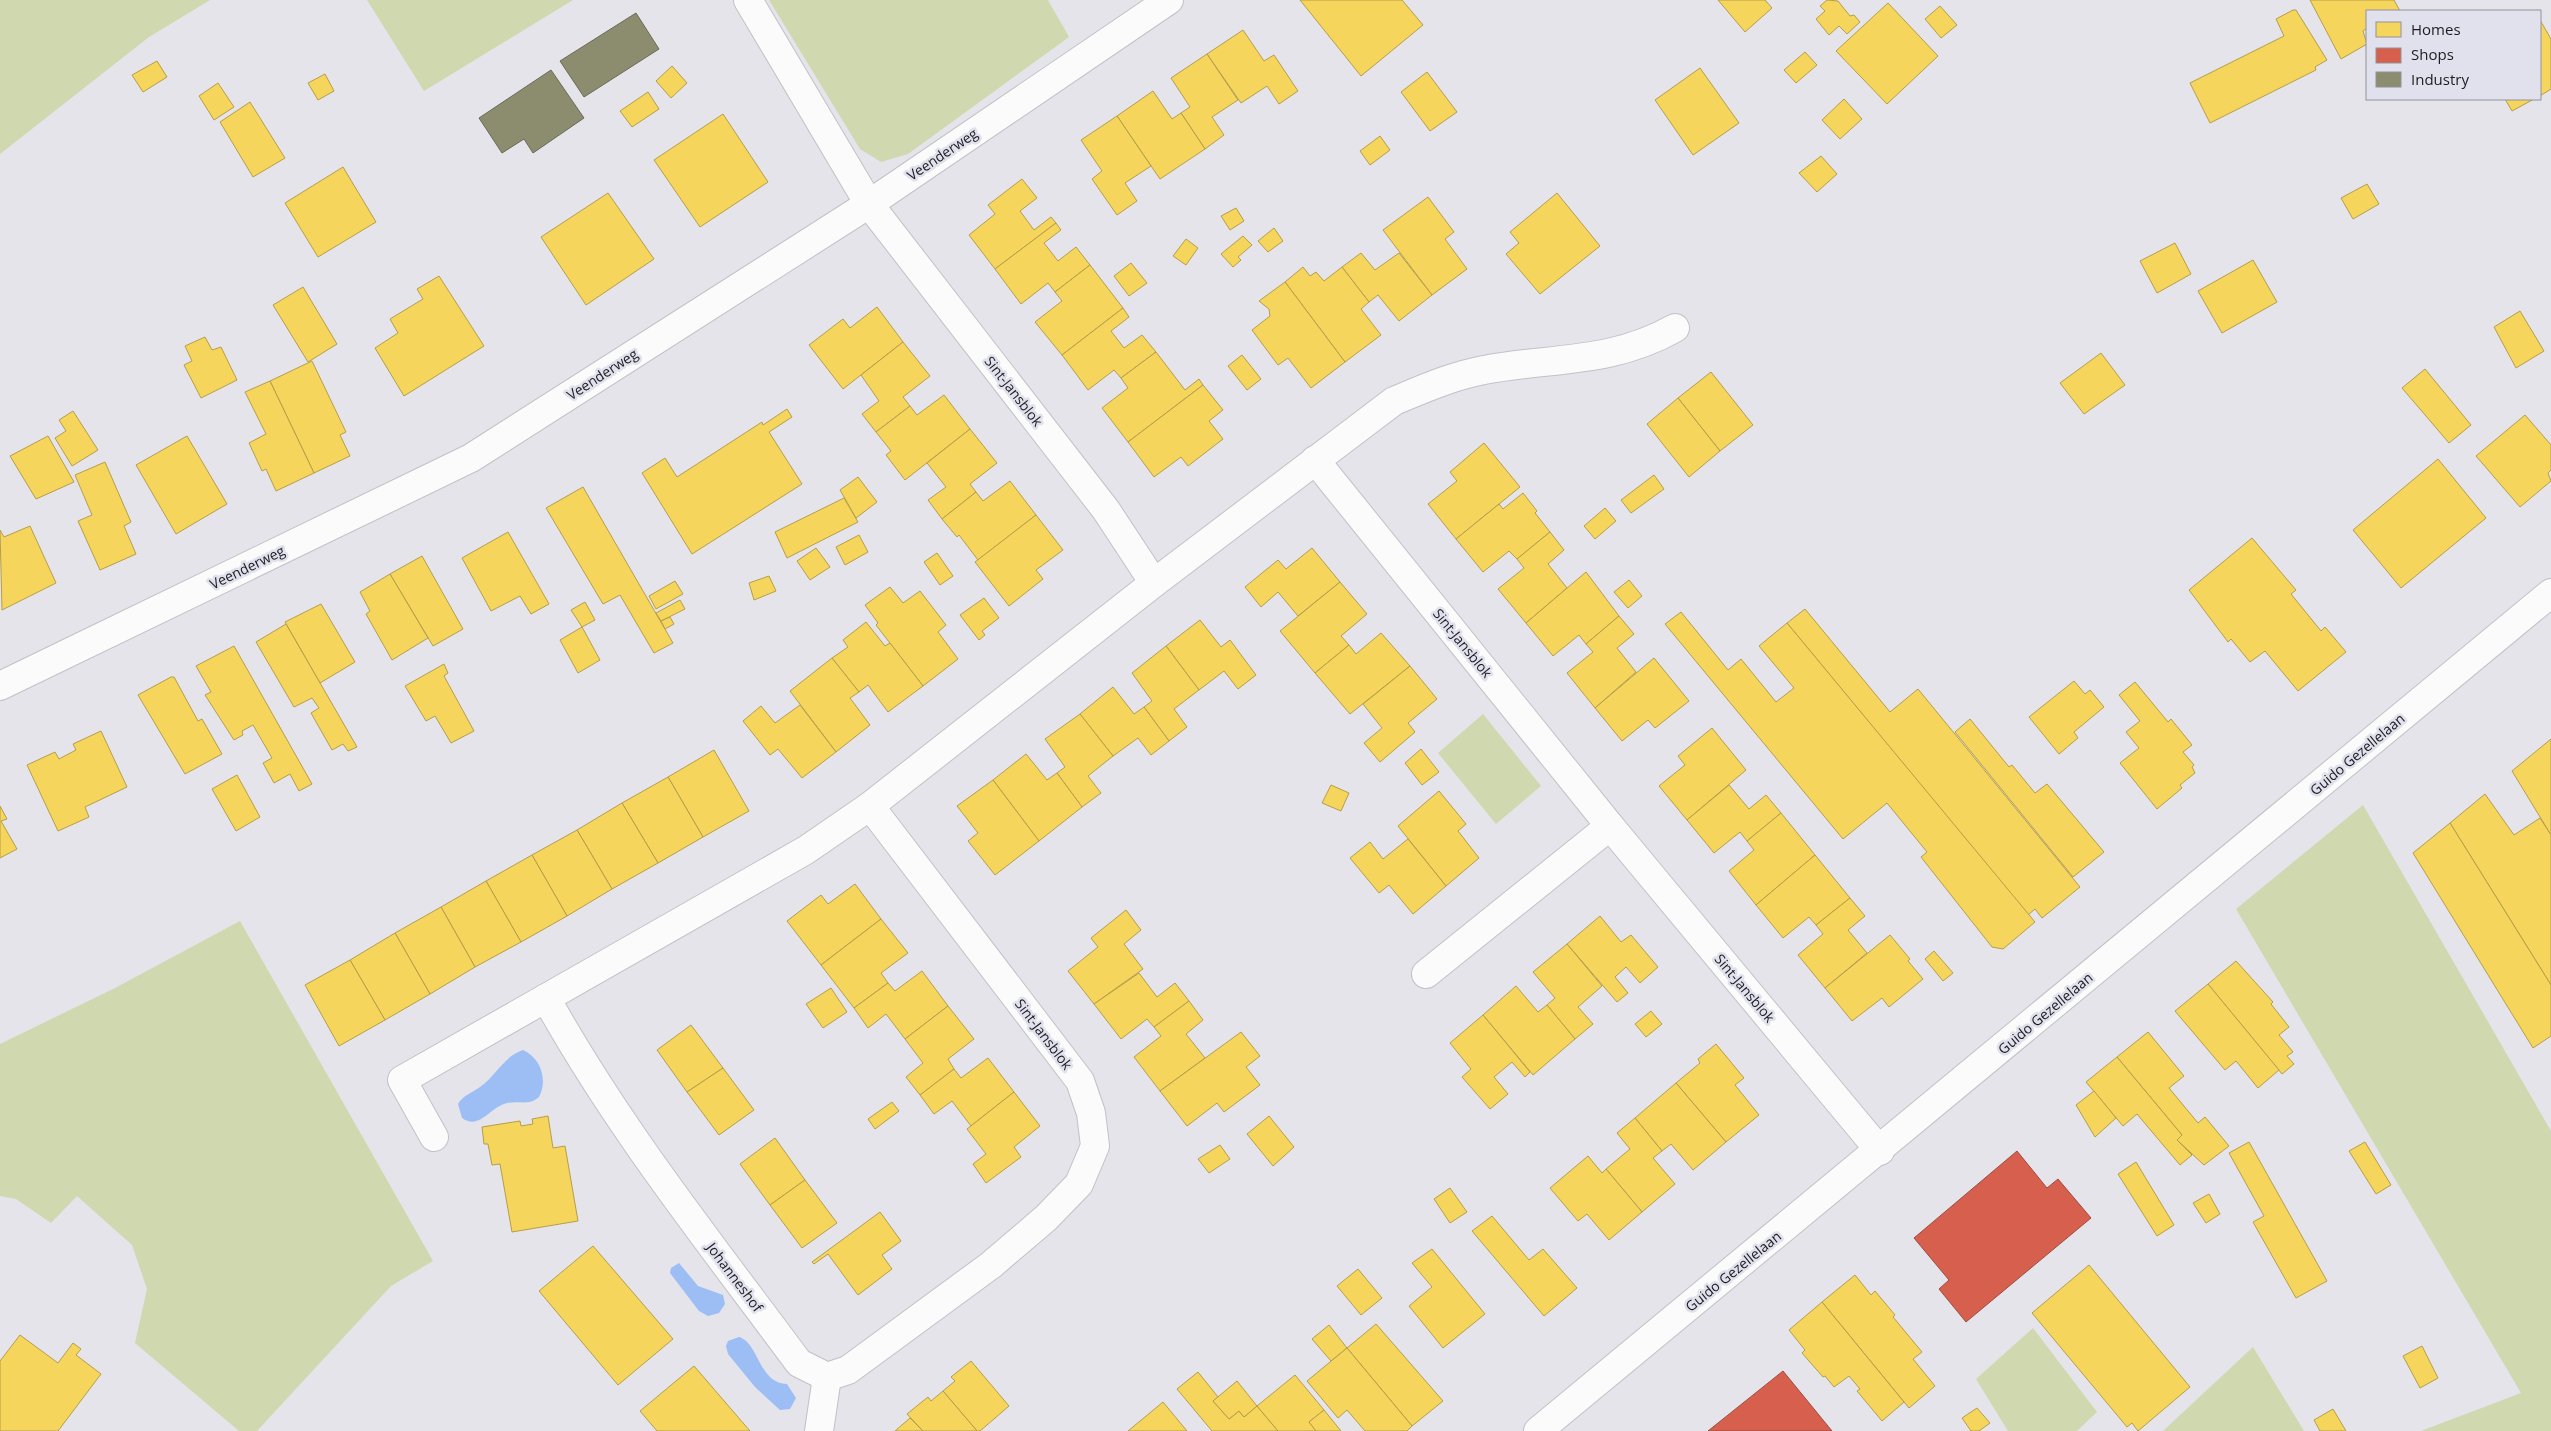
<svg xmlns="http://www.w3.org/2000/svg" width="2551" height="1431" font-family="'Open Sans',sans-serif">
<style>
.green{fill:#d0d8b0}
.water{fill:#9cbef5}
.homes{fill:#f6d55c;stroke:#b59e4a}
.shops{fill:#d6604d;stroke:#9e4c40}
.industry{fill:#8c8c6e;stroke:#6a6a57}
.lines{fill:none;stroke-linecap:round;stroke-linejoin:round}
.minor-casing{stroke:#c1c1c6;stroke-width:30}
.major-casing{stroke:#c1c1c6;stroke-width:30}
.minor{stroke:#fbfbfc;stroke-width:28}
.major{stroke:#fbfbfc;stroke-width:28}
.labels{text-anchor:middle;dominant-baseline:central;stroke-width:5;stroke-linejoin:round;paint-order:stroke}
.street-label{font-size:14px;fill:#1c1c20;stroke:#e1e1ed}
</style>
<rect width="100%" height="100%" fill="#e4e4ea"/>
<g class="green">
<path d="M0,0h210l-61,37 -149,117z"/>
<path d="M367,0h206l-149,91z"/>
<path d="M769,0h279l21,37 -161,117 -27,8 -21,-13z"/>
<path d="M1483,714l58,72 -45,38 -58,-71z"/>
<path d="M2363,805l188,326v300h-130l100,-38 -285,-484z"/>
<path d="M240,921l193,340 -42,25 -134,145h-18l-104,-88 12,-54 -15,-44 -55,-49 -26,27 -35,-24 -16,-3v-152l115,-56z"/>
<path d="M2033,1328l64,84 -20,19h-69l-32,-52z"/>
<path d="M2253,1347l51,84h-141z"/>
</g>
<g class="water">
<path d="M523,1050c18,8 25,30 16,47 -11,10 -22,2 -35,7 -15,5 -25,26 -42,14l-4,-14c5,-9 14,-11 22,-17 16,-11 24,-31 43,-37z"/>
<path d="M679,1263l19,23 25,9 2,9 -6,9 -11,3 -9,-5 -29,-38 1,-5z"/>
<path d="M739,1337c20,6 20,47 48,47l9,14 -6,11 -10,1 -25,-23 -27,-33 -2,-8 2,-5z"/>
</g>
<g class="homes">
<path d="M1300,0h102l21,25 -62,51z"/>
<path d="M1718,0h47l7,8 -27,24z"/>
<path d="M1827,0l11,1 12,15 4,-1 6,7 -13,12 -8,-8 -10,9 -13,-16 9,-8 -5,-5z"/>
<path d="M2310,0h84l6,11h-33v17l-4,3 4,13 -26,15z"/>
<path d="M1888,3l50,53 -51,48 -51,-53z"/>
<path d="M1940,6l17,19 -16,13 -16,-19z"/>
<path d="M2293,10h3l31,50 -12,7 1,3 -106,53 -20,-40 94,-47 -8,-17z"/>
<path d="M2540,20l11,19v50l-11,7z"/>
<path d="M1243,30l21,31 10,-6 24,36 -19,13 -12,-18 -26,17 -34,-49z"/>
<path d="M1805,52l12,13 -21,18 -12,-13z"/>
<path d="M1207,54l31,46 -26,17 12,18 -19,14 -24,-36 9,-6 -19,-29z"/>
<path d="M157,61l10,16 -24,15 -11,-17z"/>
<path d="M672,66l15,17 -16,15 -15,-17z"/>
<path d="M1700,68l39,55 -46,32 -38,-55z"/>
<path d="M1427,72l30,40 -27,19 -29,-39z"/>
<path d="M325,74l9,17 -16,9 -10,-17z"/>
<path d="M218,83l16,24 -20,13 -15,-24z"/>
<path d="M1153,91l19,28 9,-6 24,36 -45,30 -43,-63z"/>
<path d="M648,92l11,17 -27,18 -12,-16z"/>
<path d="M1844,99l18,20 -22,20 -18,-19z"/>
<path d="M2505,99h29l-22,12z"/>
<path d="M250,102l35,56 -32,19 -33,-55z"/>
<path d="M723,114l45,68 -68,45 -46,-67z"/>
<path d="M1117,116l34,50 -26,17 12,18 -20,14 -25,-36 10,-8 -21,-31z"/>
<path d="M1380,136l10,14 -20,15 -10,-14z"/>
<path d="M1821,156l16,18 -20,18 -18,-19z"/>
<path d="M343,167l33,55 -58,35 -33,-54z"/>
<path d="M1022,179l15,19 -17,13 14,19 17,-13 5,6 -61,46 -26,-34 26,-21 -7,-9z"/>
<path d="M2367,184l12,20 -26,15 -12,-21z"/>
<path d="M608,193l46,66 -68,46 -45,-68z"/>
<path d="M1557,193l43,53 -60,48 -34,-40 13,-11 -9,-11z"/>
<path d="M1428,197l26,35 -9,7 22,30 -35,26 -49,-65z"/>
<path d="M1236,208l8,13 -14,9 -9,-14z"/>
<path d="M1056,223l5,7 -17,13 14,18 18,-14 14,18 -35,27 -7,-9 -27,21 -26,-35z"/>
<path d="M1274,228l9,13 -15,11 -10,-11z"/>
<path d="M1243,236l9,9 -14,12 3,3 -8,7 -12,-13z"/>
<path d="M1186,239l12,9 -12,17 -13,-9z"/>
<path d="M2175,243l16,31 -34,19 -17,-32z"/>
<path d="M1361,253l14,17 24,-17 33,42 -33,26 -21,-26 -9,7 -27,-35z"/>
<path d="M2253,260l24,42 -55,31 -24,-42z"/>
<path d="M1131,263l16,20 -18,13 -15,-20z"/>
<path d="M1090,265l33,43 -61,47 -27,-33 27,-21 -7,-9z"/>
<path d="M1303,267l7,9 6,-4 8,9 18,-14 27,35 -8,7 20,26 -36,27 -60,-80z"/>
<path d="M439,276l45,70 -80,50 -29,-48 23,-15 -8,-14 33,-20 -6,-10z"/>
<path d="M1285,282l60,80 -34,26 -23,-30 -10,7 -26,-35 18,-14 -1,-7 -10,-8z"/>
<path d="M303,287l34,57 -29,18 -35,-57z"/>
<path d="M877,307l26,35 -60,47 -34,-44 34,-26 7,9z"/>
<path d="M1123,308l6,9 -18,14 13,17 18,-13 14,17 -35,26 -7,-8 -26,20 -26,-35z"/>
<path d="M2520,311l24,40 -28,17 -22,-41z"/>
<path d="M205,337l7,13 9,-3 16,33 -36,18 -17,-33 8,-4 -7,-15z"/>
<path d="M903,342l27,34 -27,21 7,9 -34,26 -14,-18 17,-13 -18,-26z"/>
<path d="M1156,352l29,38 14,-11 4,6 -75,57 -26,-34 26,-20 -7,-10z"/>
<path d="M2101,353l24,32 -41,29 -24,-31z"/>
<path d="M1242,355l19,24 -14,11 -19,-24z"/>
<path d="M312,361l34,71 -6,3 10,21 -36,17 -44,-92z"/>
<path d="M2425,369l46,56 -22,18 -47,-55z"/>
<path d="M1711,372l42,53 -33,26 -42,-53z"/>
<path d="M270,381l44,92 -38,18 -10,-22 -4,2 -13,-28 17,-9 -21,-42z"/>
<path d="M1203,385l20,25 -14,11 14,18 -35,27 -7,-9 -27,20 -26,-35z"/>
<path d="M944,395l26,34 -65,51 -19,-25 5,-4 -15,-19 34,-26 7,9z"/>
<path d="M1678,398l42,53 -31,26 -42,-53z"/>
<path d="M787,409l5,8 -23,15 33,52 -110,70 -50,-81 23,-15 12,19 85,-55 1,3z"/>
<path d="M73,411l25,39 -26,16 -17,-28 11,-7 -7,-11z"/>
<path d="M2525,415l26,30v25l-3,3 3,8 -31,26 -44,-51z"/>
<path d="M970,429l27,34 -27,21 6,8 -34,27 -14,-19 18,-13 -19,-24z"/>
<path d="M48,436l26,46 -38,17 -26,-43z"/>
<path d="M187,436l40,68 -51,30 -40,-69z"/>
<path d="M1484,443l36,44 -64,52 -28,-35 29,-23 -7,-9z"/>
<path d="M2438,459l48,59 -85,70 -48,-58z"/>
<path d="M105,462l26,60 -7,4 12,28 -36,16 -22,-49 14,-6 -17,-40z"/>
<path d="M1654,475l10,14 -33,24 -10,-13z"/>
<path d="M858,477l19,25 -21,16 -16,-28z"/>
<path d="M1010,481l26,34 -58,45 -19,-25 -2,2 -15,-18 34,-27 7,9z"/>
<path d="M583,487l90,156 -19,10 -34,-58 -17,9 -57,-96z"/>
<path d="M1523,493l14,18 -2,2 15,19 -33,27 -8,-8 -26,21 -27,-33 43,-35 4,5z"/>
<path d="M844,498l14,24 -71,36 -12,-26z"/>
<path d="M1605,508l11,13 -21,18 -11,-13z"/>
<path d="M1036,515l27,35 -27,20 7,9 -34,27 -34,-44z"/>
<path d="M30,526l26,57 -54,27 -2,-80 4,7z"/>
<path d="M508,532l41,72 -18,10 -11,-18 -29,15 -29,-53z"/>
<path d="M1550,532l14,18 -16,14 19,24 -41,35 -28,-34 26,-21 -7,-9z"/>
<path d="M859,535l9,17 -23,13 -9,-18z"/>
<path d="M2252,538l44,52 -5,4 30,37 4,-4 21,25 -48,39 -33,-40 -15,11 -19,-23 -3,3 -39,-52z"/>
<path d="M816,548l14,19 -20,13 -13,-19z"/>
<path d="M1312,548l28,34 -42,34 -20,-24 -17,15 -16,-20 33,-27 8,9z"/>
<path d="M937,553l16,23 -13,9 -16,-23z"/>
<path d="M422,556l41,73 -30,17 -43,-72z"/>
<path d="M1586,572l33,44 -33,28 -7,-9 -26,21 -27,-33z"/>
<path d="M390,574l38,64 -36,22 -26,-46 4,-3 -10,-19z"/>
<path d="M769,576l7,15 -22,9 -5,-17z"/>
<path d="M1629,580l13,16 -14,12 -14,-16z"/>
<path d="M675,581l8,13 -27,15 -7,-13z"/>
<path d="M1340,582l27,32 -26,22 8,9 -34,28 -35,-42z"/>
<path d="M890,587l13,16 17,-12 26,34 -8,7 20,27 -35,27 -47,-61 2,-2 -13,-18z"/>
<path d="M984,598l15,20 -17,13 3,4 -6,5 -19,-25z"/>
<path d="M680,600l5,9 -24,12 -5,-8z"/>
<path d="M585,602l10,18 -13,7 -11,-17z"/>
<path d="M321,604l34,58 -35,21 -35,-61z"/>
<path d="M1805,609l85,103 28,-23 162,198 -38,31 -7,-9 -7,6 -241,-292z"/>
<path d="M1681,612l47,58 13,-11 35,43 18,-14 -35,-42 28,-23 248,299 -32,27 -11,-2 -71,-90 6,-5 -40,-49 -44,36 -178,-215z"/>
<path d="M1619,616l15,18 -17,14 19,24 -41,36 -28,-35 26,-21 -7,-8z"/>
<path d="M670,617l4,7 -9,5 -4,-8z"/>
<path d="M1200,620l21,27 9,-7 26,35 -18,14 -14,-18 -25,19 -33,-44z"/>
<path d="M866,622l19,24 5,-3 33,43 -35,26 -20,-27 -9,7 -27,-34 16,-11 -5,-7z"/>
<path d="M286,624l71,123 -9,4 -5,-7 -11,6 -21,-37 8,-5 -7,-10 -18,9 -38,-65z"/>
<path d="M582,627l18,33 -22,13 -18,-33z"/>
<path d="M1381,633l29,33 -60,48 -35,-41 34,-28 7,9z"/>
<path d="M234,646l78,138 -13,7 -9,-17 -16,9 -11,-20 9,-5 -19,-33 -11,6 1,4 -9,5 -29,-45 6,-3 -15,-26z"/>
<path d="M1166,646l33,44 -25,19 13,18 -18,14 -25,-34 8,-6 -20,-28z"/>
<path d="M832,658l27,34 -9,6 20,27 -34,27 -46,-61z"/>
<path d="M1654,658l35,43 -34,27 -7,-8 -26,21 -27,-33z"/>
<path d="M444,664l4,9 -4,3 30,55 -23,12 -16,-27 -9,5 -21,-35z"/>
<path d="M1410,666l27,33 -29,24 7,9 -35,30 -16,-19 18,-15 -19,-24z"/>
<path d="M171,677h3l24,44 4,-2 20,35 -37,20 -47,-79z"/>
<path d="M2074,681l11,13 5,-4 14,17 -30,25 4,6 -19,16 -30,-37z"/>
<path d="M2135,682l33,40 3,-3 21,26 -9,7 11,13 -2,2 3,6 -15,12 2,3 -25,21 -37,-46 19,-15 -13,-16 14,-11 -21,-26z"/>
<path d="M1113,687l21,27 10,-7 25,34 -18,14 -13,-17 -25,18 -33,-42z"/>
<path d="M800,705l36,47 -34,26 -24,-29 -8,6 -27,-34 18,-15 14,17z"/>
<path d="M1080,714l33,42 -25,20 13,17 -19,14 -25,-34 8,-6 -20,-28z"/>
<path d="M1970,719l39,48 3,-2 23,28 12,-9 57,68 -31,25 -118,-145z"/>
<path d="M1712,728l34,42 -59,50 -28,-34 26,-21 -7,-9z"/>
<path d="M101,731l26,56 -42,20 4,10 -31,14 -31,-66 28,-13 4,7 17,-9 -3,-6z"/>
<path d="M2551,739v96l-39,-64z"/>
<path d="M1421,749l18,23 -17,13 -17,-22z"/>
<path d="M714,750l35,61 -46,26 -35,-60z"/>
<path d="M1026,754l21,26 10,-7 25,34 -43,34 -46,-61z"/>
<path d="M237,775l23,42 -24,14 -24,-42z"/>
<path d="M668,777l35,60 -45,26 -36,-60z"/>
<path d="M993,780l46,61 -44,34 -27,-34 10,-8 -21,-27z"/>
<path d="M1331,785l18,8 -8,18 -19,-8z"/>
<path d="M1729,785l20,24 17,-14 15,18 -34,28 -7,-9 -26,21 -27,-33z"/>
<path d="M1439,791l27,33 -8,7 21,27 -33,28 -48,-60z"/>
<path d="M2485,794l29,41 26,-17 11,17v150l-101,-162z"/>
<path d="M622,803l36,60 -46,26 -35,-59z"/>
<path d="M0,806l7,13 -6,2 16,28 -17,9z"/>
<path d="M1781,813l34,42 -59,50 -27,-34 25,-21 -7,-9z"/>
<path d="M2450,823l101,162v51l-18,12 -120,-195z"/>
<path d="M577,830l35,59 -45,27 -35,-61z"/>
<path d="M1408,839l38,47 -33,28 -24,-29 -10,8 -29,-35 20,-16 13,17z"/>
<path d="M532,855l35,61 -46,26 -35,-61z"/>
<path d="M1815,855l35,43 -34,27 -7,-8 -26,21 -27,-33z"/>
<path d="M486,881l35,61 -46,25 -34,-60z"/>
<path d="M855,884l26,35 -60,46 -34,-44 34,-26 7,9z"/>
<path d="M1850,898l15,18 -17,14 19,23 -42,35 -27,-33 25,-21 -7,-9z"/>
<path d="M441,907l34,60 -45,27 -35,-61z"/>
<path d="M1126,910l15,20 -17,14 19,25 -49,35 -26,-33 30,-24 -7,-9z"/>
<path d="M1600,916l21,26 10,-7 27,32 -18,16 -14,-16 -11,10 13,16 -11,9 -50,-58z"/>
<path d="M881,919l27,34 -27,20 7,10 -34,25 -33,-43z"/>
<path d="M395,933l35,61 -45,26 -35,-60z"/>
<path d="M1890,935l20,24 -2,2 15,18 -34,28 -7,-9 -30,23 -27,-33z"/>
<path d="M1567,944l35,42 -24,21 15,17 -18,15 -28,-34 8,-7 -22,-26z"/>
<path d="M1934,951l19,22 -10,8 -18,-22z"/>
<path d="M350,960l35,60 -46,26 -34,-61z"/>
<path d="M2236,961l37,41 -2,2 18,23 -10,8 14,17 -6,4 7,8 -12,10 -74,-90z"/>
<path d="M922,971l26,35 -43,33 -19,-25 -18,14 -14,-20 34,-25 7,8z"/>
<path d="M1139,973l18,24 18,-14 14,18 -35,26 -7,-8 -26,20 -27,-35z"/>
<path d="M2208,984l71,86 -21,18 -22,-27 -11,9 -50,-59z"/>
<path d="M1516,986l22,26 9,-7 28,34 -42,36 -50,-60z"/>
<path d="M831,988l16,24 -24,16 -17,-24z"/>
<path d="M1189,1001l14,19 -17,14 19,24 -45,33 -26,-34 27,-21 -7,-9z"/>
<path d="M948,1006l26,33 -26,20 6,10 -34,26 -14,-18 17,-14 -18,-24z"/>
<path d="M1651,1011l11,13 -16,13 -11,-13z"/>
<path d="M1483,1015l47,57 -5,5 -13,-15 -18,15 14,17 -18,15 -28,-32 9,-8 -21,-26z"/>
<path d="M691,1025l32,43 -36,24 -30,-42z"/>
<path d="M1241,1032l19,24 -14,11 14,18 -36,27 -7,-9 -30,23 -27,-35z"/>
<path d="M2148,1032l36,44 -15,12 29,35 7,-6 24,29 -25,19 -27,-25 5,-5 -65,-78z"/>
<path d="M1716,1044l28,34 -9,7 24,30 -33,27 -50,-59 24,-20 -2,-4z"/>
<path d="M2117,1057l65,78 -5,5 15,15 -12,10 -43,-51 -14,12 -37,-44z"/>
<path d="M988,1058l26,34 -43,34 -19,-25 -18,13 -14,-19 34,-26 7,9z"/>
<path d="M723,1068l31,42 -35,25 -32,-43z"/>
<path d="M1676,1083l50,59 -33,28 -22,-26 -9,7 -27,-33z"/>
<path d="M2094,1091l22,27 -21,19 -19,-32z"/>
<path d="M1014,1092l26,34 -26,21 7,10 -35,26 -13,-19 13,-10 -19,-25z"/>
<path d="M892,1102l7,9 -24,18 -7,-10z"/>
<path d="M548,1116l5,32 12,-2 13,75 -66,11 -12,-68 -8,1 -4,-21h-4l-2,-17 38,-6 1,5 12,-2 -1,-5z"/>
<path d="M1269,1116l25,31 -21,19 -26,-32z"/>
<path d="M1635,1118l27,33 -9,7 22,26 -33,28 -36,-43 24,-20 -13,-16z"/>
<path d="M775,1138l30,42 -35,25 -30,-41z"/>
<path d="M2249,1142l78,139 -31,17 -43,-76 11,-6 -35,-63z"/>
<path d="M2365,1142l26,43 -15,9 -27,-43z"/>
<path d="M1220,1145l10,14 -21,14 -11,-14z"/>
<path d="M1588,1156l14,17 4,-4 36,43 -33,28 -22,-26 -9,7 -28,-33z"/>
<path d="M2136,1162l38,63 -17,11 -39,-62z"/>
<path d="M805,1180l32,43 -35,25 -32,-43z"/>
<path d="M1450,1188l17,24 -17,11 -16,-24z"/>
<path d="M2209,1194l11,20 -14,9 -13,-20z"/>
<path d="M880,1212l21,29 -19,14 10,14 -34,26 -30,-41 -14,10 -2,-2z"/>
<path d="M1492,1216l37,44 14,-11 34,39 -33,28 -72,-85z"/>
<path d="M593,1246l80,93 -55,46 -79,-94z"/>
<path d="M1432,1249l53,65 -42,34 -34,-42 23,-19 -20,-24z"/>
<path d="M2089,1265l101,122 -52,44 -6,-8 -5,4 -95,-114z"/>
<path d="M1358,1269l24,29 -21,17 -24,-29z"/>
<path d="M1855,1275l16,20 4,-4 20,24 -2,2 29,35 -9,7 22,27 -26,22 -87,-106z"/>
<path d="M1822,1302l82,100 -22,19 -25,-30 3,-2 -11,-13 -15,11 -9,-11 -2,1 -21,-24 3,-3 -16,-20z"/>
<path d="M1376,1324l67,77 -31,25 -65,-78z"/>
<path d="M1329,1325l18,23 -16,13 -19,-22z"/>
<path d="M20,1335l38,28 15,-20 8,6 -5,6 25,19 -43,57h-58v-70z"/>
<path d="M2422,1346l16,32 -18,10 -17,-32z"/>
<path d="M1347,1348l65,78 -5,5h-42l-18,-21 -9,8 -31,-37z"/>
<path d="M971,1361l38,45 -29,25h-3l-34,-40 12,-10 -4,-4z"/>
<path d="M694,1366l56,65h-93l-17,-20z"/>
<path d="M1198,1372l20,25 -5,4 16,18 10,-8 5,6 13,-11 21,25h-66l-35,-42z"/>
<path d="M1295,1375l29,35 -15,12 7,9h-38l-21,-25z"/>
<path d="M1237,1381l20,25 -13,11 -5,-6 -10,8 -16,-18z"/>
<path d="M943,1391l34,40h-54l-16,-17 21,-17 3,4z"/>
<path d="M1163,1402l24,29h-59z"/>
<path d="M1977,1408l13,15 -11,8h-8l-9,-13z"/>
<path d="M2333,1409l13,22h-26l-6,-11z"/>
<path d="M1324,1410l17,21h-25l-7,-9z"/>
<path d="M910,1418l13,13h-28z"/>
</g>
<g class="shops">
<path d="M2017,1151l30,37 11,-9 33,39 -125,104 -27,-33 10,-9 -35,-42z"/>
<path d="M1783,1371l49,60h-124z"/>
</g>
<g class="industry">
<path d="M636,13l23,36 -75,48 -24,-36z"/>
<path d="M551,70l33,48 -51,35 -9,-14 -22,14 -23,-35z"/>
</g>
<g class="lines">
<g class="minor-casing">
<g id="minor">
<path d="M748,0l121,204 237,306 48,73"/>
<path d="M1315,460l295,366"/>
<path d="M0,686l471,-228 398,-254 300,-204"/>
<path d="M1426,974l184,-148 270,325"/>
<path d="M546,998c72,130 165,246 253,365l28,14 21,-7 143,-105 55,-47 33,-34 16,-38 -4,-33 -11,-32 -210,-275"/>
<path d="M434,1137l-32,-57 404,-230 64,-44 284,-223 240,-182c29,-12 58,-25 90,-31 69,-13 127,-6 191,-42"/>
<path d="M819,1431l8,-54"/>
</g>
</g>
<g class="major-casing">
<path id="major" d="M1538,1431l1013,-838"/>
</g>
<use href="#minor" class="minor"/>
<use href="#major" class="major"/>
</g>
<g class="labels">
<g class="street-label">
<text transform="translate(942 154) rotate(-34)">Veenderweg</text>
<text transform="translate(602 374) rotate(-33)">Veenderweg</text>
<text transform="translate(1014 391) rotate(52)">Sint-Jansblok</text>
<text transform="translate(247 567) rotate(-26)">Veenderweg</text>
<text transform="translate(1463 643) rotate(51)">Sint-Jansblok</text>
<text transform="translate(2357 754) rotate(-40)">Guido Gezellelaan</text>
<text transform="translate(1745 988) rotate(50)">Sint-Jansblok</text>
<text transform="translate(2045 1013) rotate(-40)">Guido Gezellelaan</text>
<text transform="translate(1044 1034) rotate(53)">Sint-Jansblok</text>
<text transform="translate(1733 1271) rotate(-39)">Guido Gezellelaan</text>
<text transform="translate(735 1277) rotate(53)">Johanneshof</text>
</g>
</g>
<rect x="2366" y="10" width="175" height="90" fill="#e1e1ed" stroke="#92929b"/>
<rect x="2376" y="22" width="25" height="15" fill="#f6d55c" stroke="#92929b"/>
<text x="2411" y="35" font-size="15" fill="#1c1c20">Homes</text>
<rect x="2376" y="48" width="25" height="15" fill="#d6604d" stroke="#92929b"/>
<text x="2411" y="60" font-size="15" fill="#1c1c20">Shops</text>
<rect x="2376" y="72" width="25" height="15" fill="#8c8c6e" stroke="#92929b"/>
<text x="2411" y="85" font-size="15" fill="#1c1c20">Industry</text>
</svg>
